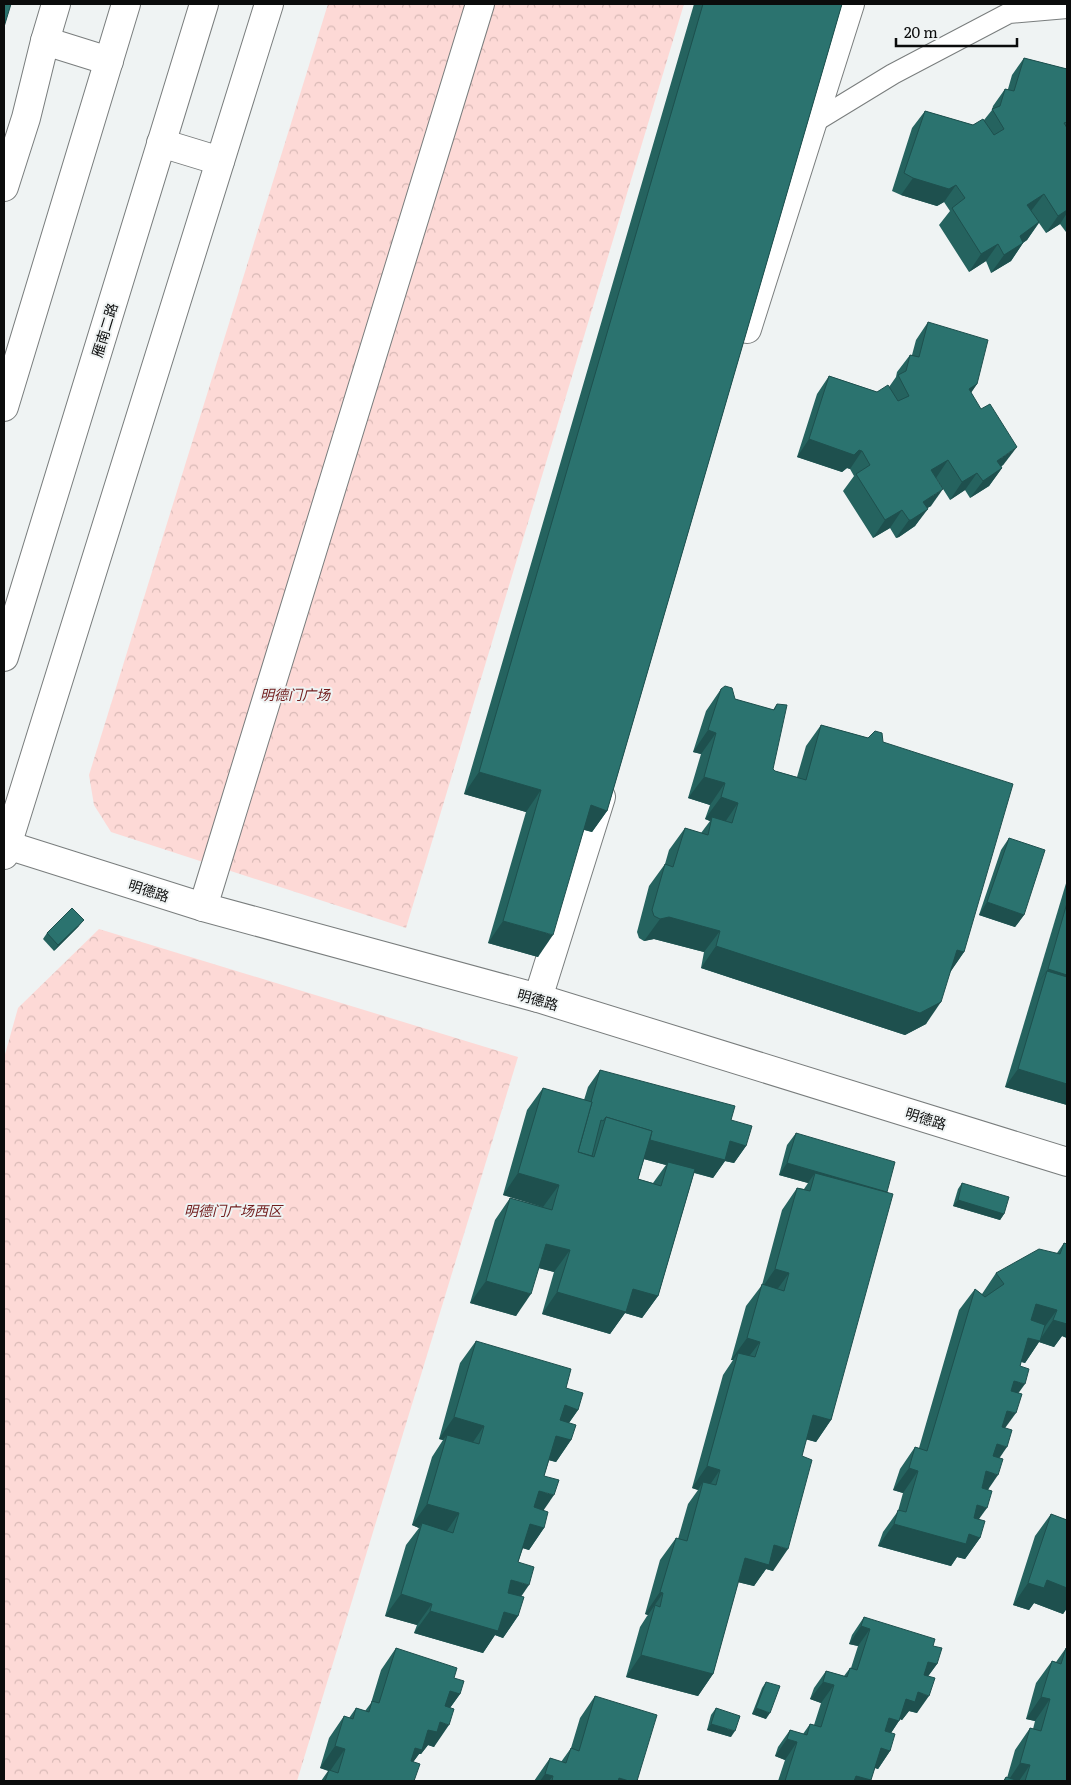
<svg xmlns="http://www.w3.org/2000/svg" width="1071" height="1785" font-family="Literata,'Noto Sans SC',serif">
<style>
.park{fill:url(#park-crowns)}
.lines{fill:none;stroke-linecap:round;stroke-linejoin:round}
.lane-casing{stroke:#797d7d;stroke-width:22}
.street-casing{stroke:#797d7d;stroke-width:30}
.secondary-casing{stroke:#797d7d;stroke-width:30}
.primary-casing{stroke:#797d7d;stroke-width:30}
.lane{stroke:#fff;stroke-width:20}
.street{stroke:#fff;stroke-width:28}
.secondary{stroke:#fff;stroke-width:28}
.primary{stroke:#fff;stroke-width:28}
.wall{fill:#25635f;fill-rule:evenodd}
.shaded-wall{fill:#1e504e}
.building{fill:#2b736f;stroke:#1e504e}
.labels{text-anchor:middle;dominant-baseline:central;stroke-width:4;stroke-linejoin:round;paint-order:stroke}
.street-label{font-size:14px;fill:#0b0c0c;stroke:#eff3f3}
.park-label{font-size:14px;font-style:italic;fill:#711c1c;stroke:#eff3f3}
</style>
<defs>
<pattern id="park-crowns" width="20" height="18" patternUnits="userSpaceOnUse" patternTransform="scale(1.25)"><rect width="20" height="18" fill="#fdd9d6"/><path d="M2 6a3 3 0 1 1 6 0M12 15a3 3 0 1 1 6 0" fill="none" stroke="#d8b9b6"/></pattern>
</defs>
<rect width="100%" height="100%" fill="#eff3f3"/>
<g class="park">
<path d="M328,4h356l-278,924 -295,-96 -17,-27 -5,-30z"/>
<path d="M99,929l419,128 -221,724h-293v-723l14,-50z"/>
</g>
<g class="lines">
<g class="lane-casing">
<path id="lane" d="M811,124l82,-50 116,-61 58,-5"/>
</g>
<g class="street-casing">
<g id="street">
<path d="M747,329l103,-325"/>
<path d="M203,907l277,-903"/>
<path d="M538,998l63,-201"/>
</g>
</g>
<g class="secondary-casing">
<g id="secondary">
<path d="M45,41l64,20"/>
<path d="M161,143l59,18"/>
<path d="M4,187l22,-69 19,-77 11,-37"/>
<path d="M4,851l3,-6 196,62 335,91 529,164"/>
<path d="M4,855l265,-851"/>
</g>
</g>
<g class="primary-casing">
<g id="primary">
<path d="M4,407l122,-403"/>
<path d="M4,657l200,-653"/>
</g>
</g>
<use href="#lane" class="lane"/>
<use href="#street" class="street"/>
<use href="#secondary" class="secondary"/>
<use href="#primary" class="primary"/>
</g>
<g class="wall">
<path d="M694,4h148l-235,807 -15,21 -8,-2 -46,127 -50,-14 38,-131 -62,-18z"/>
<path d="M1024,58l43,11v162l-1,1 -6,-8 -14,9 -7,-10 -12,17 -4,3 -12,18 -20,12 -5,-12 -17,11 -30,-47 11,-14 -6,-9 -7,4 -36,-11 -9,-4 20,-63 13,-17 48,14 11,-5 8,-10 1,-4 12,-17h3l4,-14z"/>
<path d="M928,322l49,62 -6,8 33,72 -3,3 1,1 -13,18 -19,12 -5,-8 -15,10 -14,-22 -5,28 -4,2 -12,18 -16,11 -3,1 -6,-10 -17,10 -30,-47 11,-15 -4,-7 -3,-1 -5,4 -45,-15 20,-63 12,-18 48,16 12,-5 7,-10 1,-5 13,-17h2l4,-15z"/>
<path d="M721,689l14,10 38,11 4,-6 -4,65 2,2 22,6 9,-31 15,-21 62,17 81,210 -14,20 -24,52 -21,11 -204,-67 3,-16 -50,-13 -10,2 -5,-3 -2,-6 12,-46 16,-22 4,-14 16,-22 16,5 9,-12 -5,-2 5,-14 -22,-7 13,-44 -8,-2 13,-41z"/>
<path d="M1009,838l15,77 -9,12 -36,-12 22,-65z"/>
<path d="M1067,880v225l-62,-18z"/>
<path d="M79,926l-25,25 -11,-12 4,-6z"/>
<path d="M600,1070l131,50 15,26 -12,17 -9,-2 -12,17 -19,-5 -36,123 -16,22 -17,-5 -15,21 -68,-20 12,-42 -15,-4 -23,48 -46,-13 25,-83 15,-22 33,9 -40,-12 24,-85 16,-22 41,12 4,-13zM644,1159l22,6 -13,18 -15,-4z"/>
<path d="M796,1133l91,59 -56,228 -15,22 -10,-3 -33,132 -7,-2 -12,17 -16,-4 -25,92 -15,22 -72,-19 14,-50 7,-11 1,-1 -3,-1 15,-54 16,-22 2,1 10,-35 10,-14 -6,-2 31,-113 10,-15h-2l15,-54 16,-21 20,-75 15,-22 7,1 4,-6 -29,-8 8,-30z"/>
<path d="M962,1183l42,31 -4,6 -47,-14 5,-17z"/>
<path d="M1064,1243l3,95 -5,-2 -8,11 -15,-5 -14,21 -4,-1 -1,4 -2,27 -13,35 -6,30 -11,32 -9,29 1,19 -15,21 -8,-2 -6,9 -73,-20 5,-14 15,-21 5,-18 -10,-3 7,-21 15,-22 4,1 40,-138 16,-21 7,5 14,-21 61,-20z"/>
<path d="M476,1341l90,47 12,22 -9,13 2,17 -15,22 -7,-2 -5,16v52l-15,22 -6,-2 -5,14 3,34 -3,20 -15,22 -8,-3 -12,18 -69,-20 3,-8 -32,-9 21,-71 13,-17 -7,-3 20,-68 11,-17 -4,-1 21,-76z"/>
<path d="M1051,1514l15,6 1,-2v90l-4,6 -29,-11 -5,7 -16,-5 22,-69z"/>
<path d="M864,1617l69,29 4,18 -9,12 -11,37 -8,-2 -7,9 -2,-1 -9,14 -1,18 -12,18 -3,-1 -5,13h-92l7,-21 -10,-4 3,-9 12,-17 13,4 7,-10 4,1 7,-22 -11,-4 4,-11 12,-17 18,5 6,-8h1l7,-22 -9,-2 3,-9z"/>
<path d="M396,1648l58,30 6,16 -10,14 -16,39 -6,-2 -7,9h-2l-6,8 1,19h-93l7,-10 -8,-3 9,-30 15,-22 5,2 7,-10 9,3 6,-8 10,-33z"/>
<path d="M1066,1648l1,133h-64l3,-4 1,1 8,-28 15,-22 3,1 2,-8 -9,-2 10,-36 16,-22 4,1z"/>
<path d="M766,1682v37l-14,-5 10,-26z"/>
<path d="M595,1696l42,85h-103l16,-23 11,4 10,-14 9,-30z"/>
<path d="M716,1708l15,29 -24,-7 4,-15z"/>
</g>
<g class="shaded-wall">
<path d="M913,178l43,7 -12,17 -7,4 -36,-11z"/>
<path d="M1044,194l-13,17 -4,-6z"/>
<path d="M1067,210v3l-7,11 -14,9 12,-17z"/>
<path d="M1039,222l-12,18 -16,11 12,-8 -12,18 -20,12 13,-18 16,-19z"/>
<path d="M998,244l-12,17 -17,11 12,-18z"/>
<path d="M977,384l-12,18 4,-13z"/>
<path d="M809,439l50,11 3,1 -12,18 -3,-1 -5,4 -45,-15z"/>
<path d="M1017,447l-13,17 -19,14 12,-17z"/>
<path d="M948,460l-12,18 -5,-8z"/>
<path d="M1002,468l-13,18 -19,12 13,-17z"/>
<path d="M977,473l-12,17 -15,10 12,-18z"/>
<path d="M943,489l-12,17 -21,13 13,-17z"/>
<path d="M928,509l-13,17 -16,11 -3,1 13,-18z"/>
<path d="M902,510l-12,18 -17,10 12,-18z"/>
<path d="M708,730l8,3 -15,21 -8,-2z"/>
<path d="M479,772l62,18 -15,22 -62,-18z"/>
<path d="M704,777l21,6 -15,22 -22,-7z"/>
<path d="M721,797l17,6 -15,22 -11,-8 -2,4 -5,-2z"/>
<path d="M591,805l16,6 -15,21 -17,-5z"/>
<path d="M987,902l37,13 -9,12 -36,-12z"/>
<path d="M669,917l51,14 -16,21 -50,-13 -10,2 16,-22z"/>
<path d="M84,920l-5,6 -25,25 4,-6z"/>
<path d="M503,921l50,14 -15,22 -50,-14z"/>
<path d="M716,946l225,56 -15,22 -21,11 -204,-67z"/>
<path d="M957,950l7,2 -15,22z"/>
<path d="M1048,969l19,6v21l-20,-25 -12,16z"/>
<path d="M1018,1069l49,15v21l-62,-18z"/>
<path d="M649,1139l81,2 16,5 -12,17 -9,-2 -12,17 -46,-13 1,-3 -2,3 -30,-8z"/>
<path d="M787,1163l100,29 -9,12 -63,-31 -7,10 -29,-8z"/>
<path d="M518,1173l41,12 -16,22 -40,-12z"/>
<path d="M958,1200l46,14 -4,6 -47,-14z"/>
<path d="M546,1244l24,6 -16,22 -23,-6z"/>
<path d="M775,1269l14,4 -15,21 -14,-3z"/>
<path d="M486,1281l45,13 -15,22 -46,-13z"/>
<path d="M633,1289l25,7 -16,22 -17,-5 -15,21 -68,-20 15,-22z"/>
<path d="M1036,1304l21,6 -16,22 -20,-6z"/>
<path d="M1053,1320l14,3v15l-5,-2 -8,11 -15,-5 -14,21 -12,-4 15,-21 11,3z"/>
<path d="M747,1338l13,4 -16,21 -6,-10 -5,7h-2z"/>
<path d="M1014,1381l11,3 -16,22 -11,-3z"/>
<path d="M565,1405l13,5 -15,21 -14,-4z"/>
<path d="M1007,1411l9,2 -16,22 -9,-2z"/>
<path d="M813,1415l18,5 -15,22 -19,-5z"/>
<path d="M454,1417l30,9 -15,22 -22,-13 -4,5 -4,-1z"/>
<path d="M556,1436l15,4 -15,22 -16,-4z"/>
<path d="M997,1444l10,3 -15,22 -11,-3z"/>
<path d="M707,1466l13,4 -15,22 -2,-10 -5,8 -6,-2z"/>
<path d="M909,1468l9,3 -15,22 -10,-3z"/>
<path d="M986,1471l12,4 -15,22 -12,-4z"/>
<path d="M539,1491l15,4 -15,22 -16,-5z"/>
<path d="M427,1504l32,9 -15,22 -22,-12 -3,5 -7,-3z"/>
<path d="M977,1505l10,3 -16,22z"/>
<path d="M530,1524l14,4 -15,22 -14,-4z"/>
<path d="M894,1524l75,10 11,4 -15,21 -8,-2 -6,9 -73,-20z"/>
<path d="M774,1545l14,4 -15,22 -7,-2 -12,17 -25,-6 16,-22z"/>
<path d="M511,1580l18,5 -15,22 -18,-5z"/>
<path d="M1047,1580l20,8v20l-4,6 -29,-11 -5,7 -16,-5 15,-22z"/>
<path d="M660,1592l3,1 -15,22 -3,-1z"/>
<path d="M401,1594l31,10 -15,21 -32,-9z"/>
<path d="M430,1611l74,1 14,4 -15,22 -8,-3 -12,18 -69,-20z"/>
<path d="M861,1626l9,3 -12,17 -9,-2z"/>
<path d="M641,1655l72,19 -15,22 -72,-19z"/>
<path d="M928,1662l9,2 -13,18 -8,-3z"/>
<path d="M823,1682l11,3 -13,18 -11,-4z"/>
<path d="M450,1691l10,3 -16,22 -10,-3z"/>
<path d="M918,1692l11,4 -12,17 -8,-2 -7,9 -9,-3 13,-18z"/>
<path d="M1041,1697l9,2 -15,22 -9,-2z"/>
<path d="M756,1708l14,5 -4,6 -14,-5z"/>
<path d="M889,1718l10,3 -12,18 -10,-3z"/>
<path d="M440,1722l9,3 -15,22 -6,-2 -7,9h-2l-13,18 -6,-2 28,-40z"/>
<path d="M711,1724l24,7 -4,6 -24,-7z"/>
<path d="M787,1739l10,3 -12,18 -10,-4z"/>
<path d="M335,1746l10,3 -15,22 -10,-3z"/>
<path d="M881,1748l9,3 -12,18 -9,-3z"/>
<path d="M1020,1763l10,2 -11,16h-11z"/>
<path d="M545,1774l8,2 -4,5h-9z"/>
<path d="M856,1776l15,4 -1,1h-18z"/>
<path d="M619,1778l10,3h-12z"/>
</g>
<g class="building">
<path d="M4,4h7l-7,23z"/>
<path d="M703,4h139l-235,807 -16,-6 -38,130 -50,-14 38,-131 -62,-18z"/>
<path d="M1024,58l43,11v53l-3,1 3,5v82l-9,6 -14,-22 -17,11 12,17 -19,14 3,7 -19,12 -6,-11 -17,10 -29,-46 13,-10 -9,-13 -7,4 -36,-11 -9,-5 21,-62 48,14 10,-6 11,16 10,-6 -12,-20 8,-3 5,-17 9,2z"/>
<path d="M928,322l60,18 -11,44 -8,5 12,20 9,-5 27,43 -20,14 5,7 -19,13 -6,-8 -15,9 -14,-22 -17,10 12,19 -20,13 5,7 -17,11h-2l-7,-10 -17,10 -29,-46 14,-9 -8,-14 -3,-1 -5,5 -45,-16 20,-63 48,16 11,-7 10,16 11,-5 -11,-21 8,-4 4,-16 9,2z"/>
<path d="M725,686l7,2 3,11 39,11 3,-6 10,1 -14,64 2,2 31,9 15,-55 47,13 7,-7 7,2 1,9 130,42 -49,168 -7,-2 -16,52 -21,11 -204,-67 4,-15 -51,-14 -9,2 -6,-3 -2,-6 13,-46 8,3 12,-39 23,7 4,-18 20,6 6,-20 -17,-6 4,-14 -21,-6 12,-44 -8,-3 13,-41z"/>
<path d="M1009,838l36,12 -21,65 -37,-13z"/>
<path d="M1067,903v72l-19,-6z"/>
<path d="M72,908l12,12 -26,25 -11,-12z"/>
<path d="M1047,971l20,6v107l-49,-15z"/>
<path d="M600,1070l135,36 -4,14 21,6 -6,20 -16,-5 -5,19 -75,-20 2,-9 -46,-14 -3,4 -2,-1 -9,36 -14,-4 14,-50h-1z"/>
<path d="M543,1088l49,14 -14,50 16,5 12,-40 46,14 -14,48 23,7 7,-24 27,7 -37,127 -25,-7 -7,23 -69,-20 13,-42 -24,-6 -15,50 -45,-13 24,-83 42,12 7,-25 -41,-12z"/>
<path d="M796,1133l99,29 -8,30 -100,-29z"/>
<path d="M815,1173l78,21 -62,226 -18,-5 -11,41 10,4 -24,89 -14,-4 -5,20 -24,-7 -32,116 -72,-19 14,-50 5,2 3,-14 -3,-1 16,-54 11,3 16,-59 13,3 4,-15 -13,-4 31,-113 17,4 5,-15 -13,-4 15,-54 22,7 5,-18 -14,-4 22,-81 13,3z"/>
<path d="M962,1183l47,14 -5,17 -46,-14z"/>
<path d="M1064,1243l3,1v80l-14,-4 4,-10 -21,-6 -5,16 14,5 -5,16 -12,-3 -8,28 9,3 -4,15 -11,-3 -3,10 11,3 -6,19 -9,-2 -5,16 10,3 -5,17 -10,-3 -4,12 10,3 -5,16 -12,-4 -4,17 10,3 -5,17 -10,-3 -3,13 11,3 -5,17 -11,-4 -3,10 -72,-20 4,-14 8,2 12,-41 -9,-3 6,-21 12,4 48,-162 10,8 19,-13 -8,-11 43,-24 21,5z"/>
<path d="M476,1341l95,28 -5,19 17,5 -5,17 -13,-5 -5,15 16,5 -5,15 -15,-4 -12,40 15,4 -5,15 -15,-4 -5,16 14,5 -4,16 -14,-4 -12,38 16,5 -5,18 -18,-5 -3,13 16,4 -6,19 -14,-4 -6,19 -68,-20 2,-7 -31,-10 21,-71 31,10 6,-20 -32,-9 20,-69 32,9 5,-18 -30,-9z"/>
<path d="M1051,1514l16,6v68l-20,-8 -3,8 -16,-5z"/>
<path d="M864,1617l71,22 -2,7 9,2 -5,16 -9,-2 -4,13 11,3 -6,18 -11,-4 -3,10 -9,-3 -7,22 -10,-3 -4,13 10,3 -5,17 -9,-3 -10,32 -15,-4 -2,5h-69l12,-39 -10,-3 3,-9 17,5 3,-11 11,3 13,-42 -11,-3 3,-11 21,6 3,-9 7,2 13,-41 -9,-3z"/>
<path d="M396,1648l61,20 -3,10 10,3 -4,13 -10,-3 -5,15 9,3 -5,16 -9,-3 -3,10 -9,-2 -6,20 -7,-2 -4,13 9,3 -6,17h-89l4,-11 9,3 7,-24 -10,-3 9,-30 9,3 3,-11 13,4 3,-11 7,2z"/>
<path d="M1066,1648l1,1v132h-42l5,-16 -10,-2 10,-35 11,3 9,-32 -9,-2 11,-36 9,3z"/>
<path d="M766,1682l14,4 -10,27 -14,-5z"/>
<path d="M595,1696l62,19 -20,66h-8l-10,-3 -1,3h-66l1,-5 -8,-2 5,-16 16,5 5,-15 8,3z"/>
<path d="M716,1708l24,8 -5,15 -24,-7z"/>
<path d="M1006,1777l13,4h-15z"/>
</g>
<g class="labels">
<g class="street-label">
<text transform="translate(104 330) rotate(-73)">雁南二路</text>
<text transform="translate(149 890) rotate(18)">明德路</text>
<text transform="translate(538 999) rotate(16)">明德路</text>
<text transform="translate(926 1118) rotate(17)">明德路</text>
</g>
<g class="park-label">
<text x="295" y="694">明德门广场</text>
<text x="233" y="1210">明德门广场西区</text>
</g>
</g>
<rect width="1071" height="1785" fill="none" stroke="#0b0c0c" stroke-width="10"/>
<path d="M896 38v8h121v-8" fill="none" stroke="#0b0c0c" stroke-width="2.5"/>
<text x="904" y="38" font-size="15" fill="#0b0c0c" stroke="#eff3f3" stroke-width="4" paint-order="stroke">20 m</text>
</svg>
